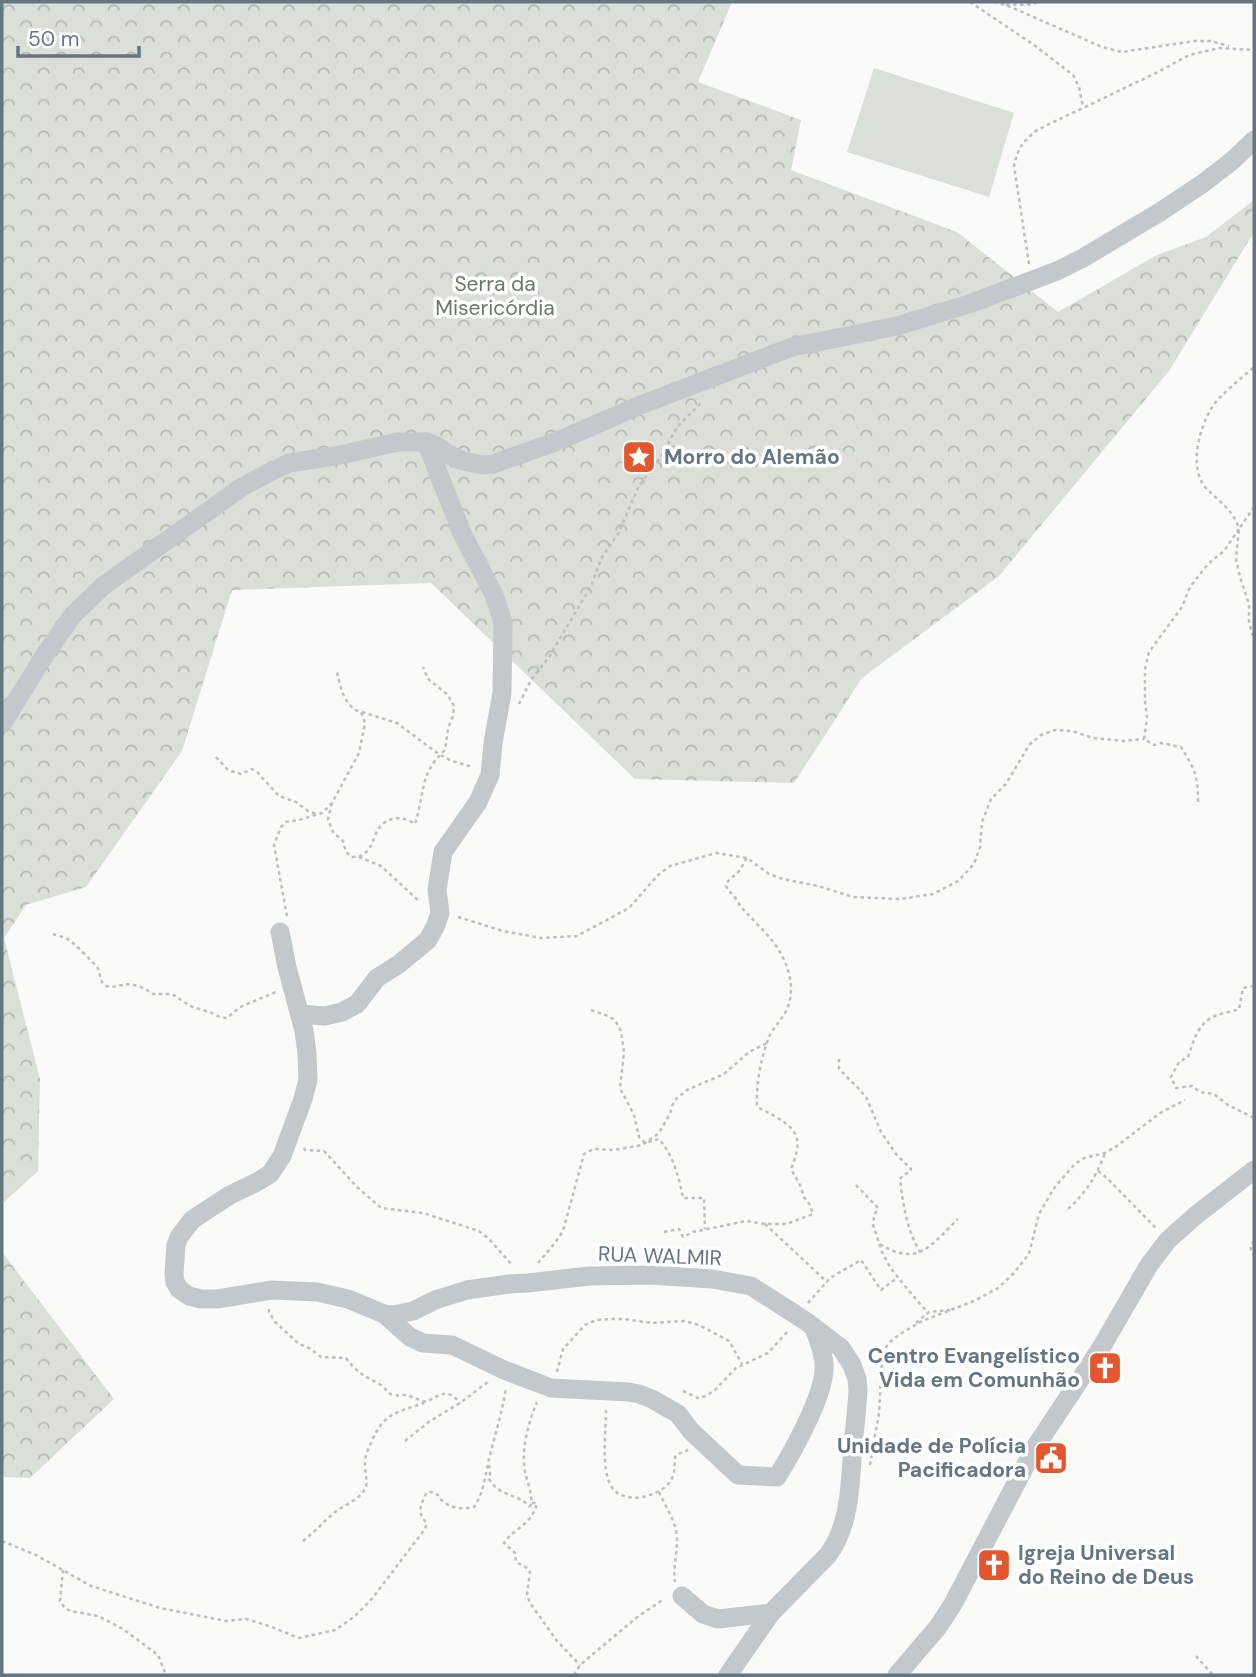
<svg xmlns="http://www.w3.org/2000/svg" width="1256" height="1677" font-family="'DM Sans',sans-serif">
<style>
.green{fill:#dadfd7}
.forest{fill:url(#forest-crowns)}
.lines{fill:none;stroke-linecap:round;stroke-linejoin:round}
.path{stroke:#bbbfc2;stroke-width:2.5;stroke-dasharray:3.5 3.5;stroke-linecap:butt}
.minor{stroke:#c3c8cc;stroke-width:19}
.labels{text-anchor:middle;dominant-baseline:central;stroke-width:7;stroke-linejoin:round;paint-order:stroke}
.park-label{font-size:21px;fill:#687a64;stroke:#fff}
.poi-label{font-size:21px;font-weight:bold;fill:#657683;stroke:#fff;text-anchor:start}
.street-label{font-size:21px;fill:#657683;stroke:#fff}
</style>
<defs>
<pattern id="forest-crowns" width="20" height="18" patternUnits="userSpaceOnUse" patternTransform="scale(1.75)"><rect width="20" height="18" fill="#dadfd7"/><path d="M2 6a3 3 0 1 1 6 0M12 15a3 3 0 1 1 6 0" fill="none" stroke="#b4b9b4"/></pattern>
</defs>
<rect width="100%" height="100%" fill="#fafaf8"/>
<path class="green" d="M874,68l140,45 -25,84 -142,-45z"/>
<g class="forest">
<path d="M2,2h730l-34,80 103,38 -10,50 166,62 101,80 99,-57 49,-18 48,-37v32l-85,139 -170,205 -137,102 -68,105 -159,-4 -204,-196 -199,7 -50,161 -96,136 -60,18 -22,33 36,141 -2,92 -36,33z"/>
<path d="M2,1252l112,147 -84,79 -28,-1z"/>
</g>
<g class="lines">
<g class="path">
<path d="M970,2l64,43 39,30 6,12 4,20"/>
<path d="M994,2l12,3 96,42 20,5 72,-11h16l19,5"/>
<path d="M1006,5c11,-2 23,2 32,-3"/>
<path d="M1029,264l-15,-98c4,-19 9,-24 23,-36l121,-58 31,-17 30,-7 35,2"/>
<path d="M1254,507l-15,22 -3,30 4,18 9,27v19l5,16"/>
<path d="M519,704l12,-24 18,-23 42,-71 11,-29 16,-23 21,-48 22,-29 16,-30 26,-26"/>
<path d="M362,712l35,11 43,32 12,6 21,6"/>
<path d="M216,757l12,13 13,4 11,-5 5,3 22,24 17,6 12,9 8,3"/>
<path d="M1198,802c0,-26 -3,-32 -17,-55l-20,-4 -7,2 -10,-6 3,-21 -2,-17v-32l4,-17 33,-45 8,-20 18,-23 16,-13 15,-22c-5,-19 -21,-28 -34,-42 -16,-20 -6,-58 6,-78 8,-14 31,-31 43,-42"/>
<path d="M332,803l-4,16 5,13 10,9 3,11 6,5c6,0 11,-1 15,-6 5,-5 7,-13 10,-20 9,-15 25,-16 38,-7 10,-31 4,-50 30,-74l3,-21 5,-13 1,-10 -6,-11 -20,-16 -5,-12"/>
<path d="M359,857l22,9 39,36"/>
<path d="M287,916l-13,-71 7,-18 5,-5 13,-2 23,-7 10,-10 27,-50 6,-30 -4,-11c-16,-4 -21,-25 -24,-40"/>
<path d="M458,917l45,14 38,7 36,-2 52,-28 29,-33 12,-9 46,-13 31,5 22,16 14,5 35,7 35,11 48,2 32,-5 25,-13 16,-17 6,-17 2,-25 9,-23 15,-15 23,-39 12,-10 14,-5 17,1 21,7 31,3 20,-2"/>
<path d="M53,934c5,2 12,3 16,6 4,2 25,23 28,27 4,5 2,16 9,19 6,2 11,0 16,-1 10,-3 23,3 31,9h19l18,12 22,7 8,4 7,1 13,-11 36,-15"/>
<path d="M1254,986l-11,2 -4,21c-7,3 -16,4 -22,6 -19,7 -23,25 -29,42l-9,5 -8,15 5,11 16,-2 8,6 14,2 14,11 26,13"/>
<path d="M591,1010l17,6 7,4 6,11 3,21 -4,36 14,27 5,22 6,6 14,-4c14,16 20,38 24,59h21l1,31"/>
<path d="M839,1059v10l21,21 7,9 14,33 15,22 15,15 -1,3 -7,3 -3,4c3,26 7,51 20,73"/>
<path d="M304,1148l1,2 19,1 33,36 24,21 42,5 56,18 10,8 24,27"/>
<path d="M1098,1171l8,6 50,51"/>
<path d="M856,1185l22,23 -4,8 -1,9 9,27 8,15 13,17 25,29"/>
<path d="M1068,1209c18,-16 29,-34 37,-56"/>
<path d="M765,1224l62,58"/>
<path d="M664,1232l15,-3 4,8 10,-5 53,-11 19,3h22l26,-10 -3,-9 -6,-8 -4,-12 -9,-16c10,-25 11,-37 -15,-52 -6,-4 -13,-6 -19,-11 -1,-23 4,-48 12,-69 3,-7 8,-12 12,-18 13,-16 12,-39 4,-57 -9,-22 -28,-37 -43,-54 -3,-3 -4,-7 -6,-9 -4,-5 -7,-7 -10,-13 2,-9 8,-8 13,-15 3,-4 5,-9 8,-13"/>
<path d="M1254,1241l-3,4v5l3,5"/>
<path d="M880,1244c38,24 51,1 78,-25"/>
<path d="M538,1263l17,-20 8,-12 21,-77 9,-5 21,1 28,-5 17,-12 11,-19 2,-8 4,-7 11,-9 37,-16 25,-22 18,-9"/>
<path d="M808,1303l22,-25 31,-18 20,30 17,-13"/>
<path d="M269,1309v3l6,10 24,22 10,4 12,9 25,1c12,16 19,18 35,27 5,3 6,9 13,10 4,1 6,0 11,0 7,1 13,5 21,7 16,-8 21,-14 34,1"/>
<path d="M916,1323l13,-11 21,-2"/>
<path d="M557,1372l6,-23 22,-24 11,-5 14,-1h14l27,4 33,-2 15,4 30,16 13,23"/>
<path d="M683,1391l15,7 8,-2 9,-6 21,-22 32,-15 20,-22"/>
<path d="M606,1410c0,21 -5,58 5,76 12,20 47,11 58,-3 7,-9 5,-16 6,-26l3,-3 10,-4"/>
<path d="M405,1441l25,-20 30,-18 28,-21"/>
<path d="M489,1465l1,9 -1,5c12,19 29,14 41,28"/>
<path d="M870,1465l9,-52 3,-52 1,-10 7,-9 10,-8 22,-13 52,-20 24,-13 15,-14 16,-20 10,-40 15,-26 21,-24 9,-6 21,-5 12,-7 43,-33 25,-13"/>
<path d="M659,1492c7,16 19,32 18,49 0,14 -4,27 -2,41"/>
<path d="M532,1503h5c-5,22 -22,24 -33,40l11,10 1,9 11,6 3,4 -3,23 3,8 27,38 23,24"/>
<path d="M530,1507c5,-13 -6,-29 -6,-44 -1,-20 5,-42 13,-61"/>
<path d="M2,1541l34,14 55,31 69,22 66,13 20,-2 23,7 30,12 36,-8 19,-13 17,-17 54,-71 2,-6c-11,-10 -6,-19 0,-31h4l7,3c7,13 23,15 36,12 10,-14 11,-32 15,-48 6,-24 13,-46 17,-71"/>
<path d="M303,1541c11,-9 21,-19 32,-29 9,-7 24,-12 30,-23 4,-7 -1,-18 0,-26 0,-7 3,-14 6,-20 13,-31 25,-30 53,-40"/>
<path d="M63,1570l-3,31 4,6 6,4 28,5 25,13 35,26 8,20"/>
<path d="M1196,1656l17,19"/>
<path d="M574,1675l6,-10 56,-47 28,-19"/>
</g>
<g class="minor">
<path d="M2,724l44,-71 27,-38 30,-29 139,-99 28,-15 19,-9 51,-8 58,-13h28l11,4 10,8 16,7 19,4 11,-1 65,-23 80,-35 154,-59 105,-21 72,-22 88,-33 26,-13 77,-46 42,-28 30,-23 22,-21"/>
<path d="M280,932l7,35 17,64 3,22 1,27 -5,19 -21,57 -12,18 -13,8 -27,13 -26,17 -12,8 -13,17 -3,8 -2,29 1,8 4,7 10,7 12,3h16l55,-9 45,2 31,7 36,15 26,23 13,6 29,2 52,25 47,18 78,4 10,2 13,5 26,15 13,17 47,44 39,2c15,-24 49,-84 47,-112 0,-12 -6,-25 -10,-37"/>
<path d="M300,1014l25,2 17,-4 15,-8 20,-26 22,-14 29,-24 7,-13 5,-14 -3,-23 6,-38 35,-50 12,-27 3,-32 9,-50 1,-71 -9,-27 -32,-62 -36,-91"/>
<path d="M384,1314l9,1 20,-4 22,-11 32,-10 42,-6 19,-1 61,-7 61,-1 62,4 39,7 56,36 21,16 13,10 11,17 5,14 1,11c-1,19 -3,37 -5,55 -3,37 -2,79 -25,110l-57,58 -43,62"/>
<path d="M682,1596l21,18 15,5 53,-6"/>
<path d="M897,1675l41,-48 15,-23 81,-155 67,-101 48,-83 19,-25 27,-24 59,-46"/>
</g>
</g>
<defs>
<g id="sight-square" transform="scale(1.75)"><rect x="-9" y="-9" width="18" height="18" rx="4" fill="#e4572e" stroke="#fff"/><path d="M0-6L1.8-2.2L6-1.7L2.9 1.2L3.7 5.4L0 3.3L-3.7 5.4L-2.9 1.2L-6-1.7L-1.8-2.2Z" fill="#fff"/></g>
<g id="church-square" transform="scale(1.75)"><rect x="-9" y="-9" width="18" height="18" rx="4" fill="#e4572e" stroke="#fff"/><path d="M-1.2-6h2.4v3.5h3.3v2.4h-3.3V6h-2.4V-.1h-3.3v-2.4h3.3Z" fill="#fff"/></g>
<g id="civic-square" transform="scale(1.75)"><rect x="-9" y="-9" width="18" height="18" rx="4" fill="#e4572e" stroke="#fff"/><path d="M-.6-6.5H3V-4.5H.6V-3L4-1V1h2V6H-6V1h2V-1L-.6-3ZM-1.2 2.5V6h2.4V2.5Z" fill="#fff"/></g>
</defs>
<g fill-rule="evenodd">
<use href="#sight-square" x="639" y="457"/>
<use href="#church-square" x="1105" y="1368"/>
<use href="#civic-square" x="1051" y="1458"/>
<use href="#church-square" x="994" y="1565"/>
</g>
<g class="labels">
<g class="park-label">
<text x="495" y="284">Serra da<tspan x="495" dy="24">Misericórdia</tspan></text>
</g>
<g class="poi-label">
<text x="664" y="457">Morro do Alemão</text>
<text x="1080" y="1356" text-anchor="end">Centro Evangelístico<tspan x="1080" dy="24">Vida em Comunhão</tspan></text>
<text x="1026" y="1446" text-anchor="end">Unidade de Polícia<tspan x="1026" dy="24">Pacificadora</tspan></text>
<text x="1018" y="1553">Igreja Universal<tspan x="1018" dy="24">do Reino de Deus</tspan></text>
</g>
<g class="street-label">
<text transform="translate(660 1256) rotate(2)">RUA WALMIR</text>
</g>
</g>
<rect width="1256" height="1677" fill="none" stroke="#657683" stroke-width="7"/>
<path d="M18 46v10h121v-10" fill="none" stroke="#657683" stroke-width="3.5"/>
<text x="28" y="46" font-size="21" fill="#657683" stroke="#ffffff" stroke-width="5" paint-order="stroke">50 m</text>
</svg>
